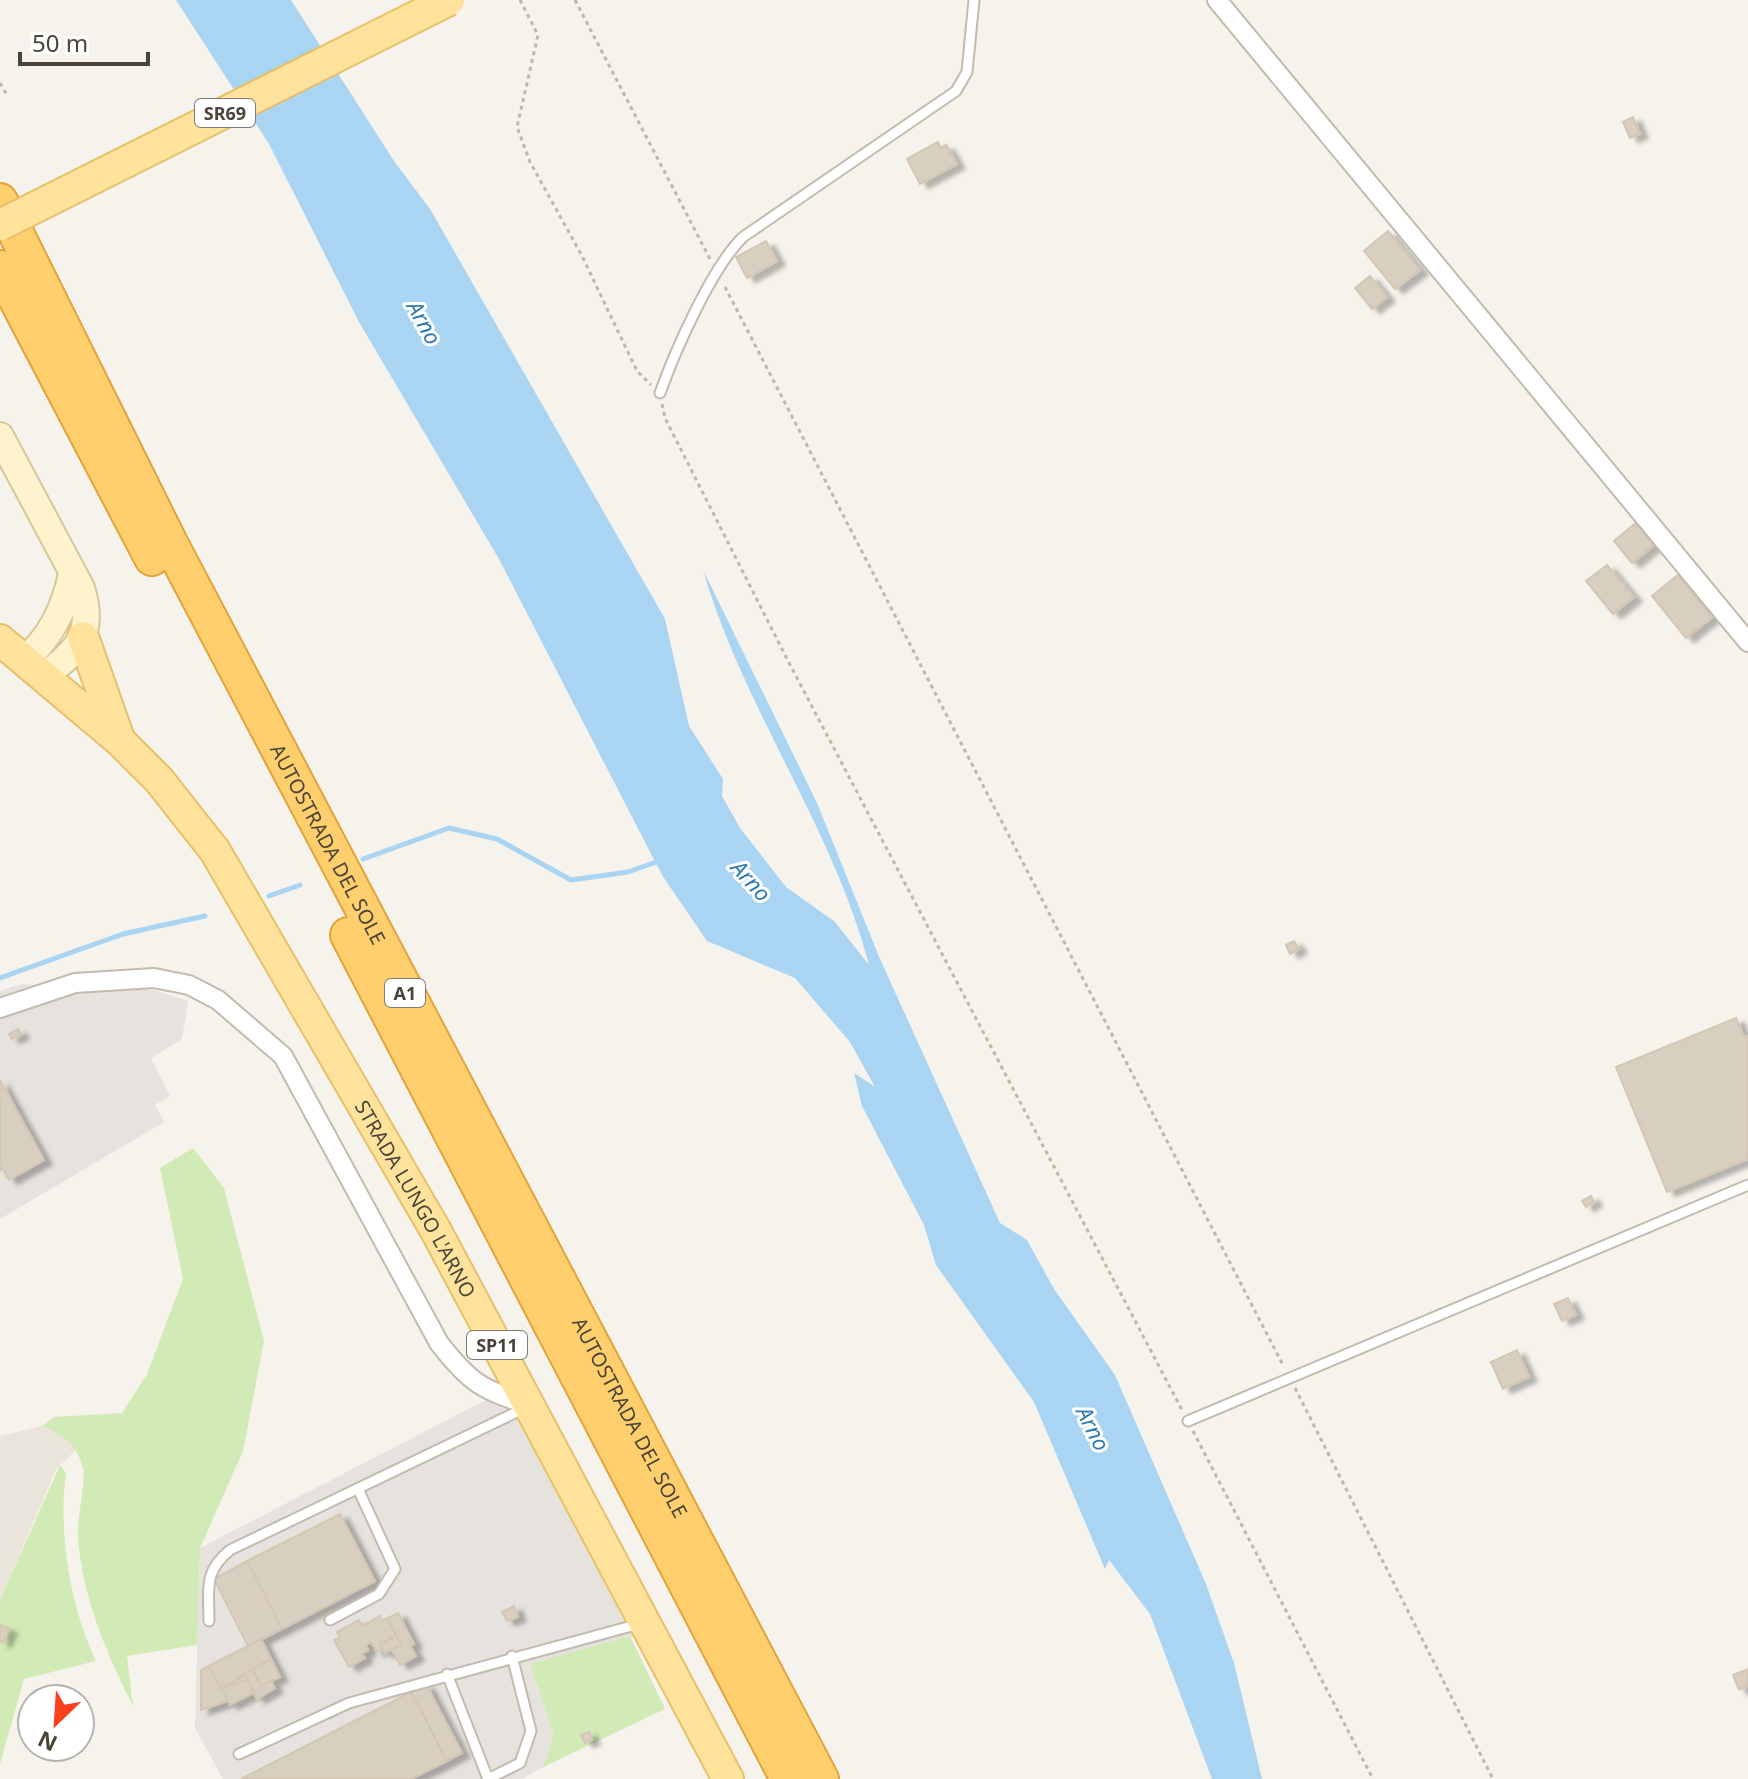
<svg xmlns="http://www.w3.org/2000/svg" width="1748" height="1779" font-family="'Noto Sans',sans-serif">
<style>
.residential{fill:#eae5da}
.industrial{fill:#e6e2dd}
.green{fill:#d2eab5}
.water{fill:#a9d4f2}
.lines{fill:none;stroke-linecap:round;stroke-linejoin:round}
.stream{stroke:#a9d4f2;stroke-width:5}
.building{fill:#d8cfc1;stroke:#d3c7b4;stroke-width:2;filter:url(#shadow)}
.lane-casing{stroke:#c2bbae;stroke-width:13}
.street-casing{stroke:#c2bbae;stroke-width:22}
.secondary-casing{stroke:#d6c79b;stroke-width:30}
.primary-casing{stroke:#e6c16a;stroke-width:34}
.highway-casing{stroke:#e0a43c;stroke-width:38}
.path{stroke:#c4b79f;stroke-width:3;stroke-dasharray:4 4;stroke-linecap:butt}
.lane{stroke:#fff;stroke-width:9}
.street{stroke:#fff;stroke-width:18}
.secondary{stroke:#fff3cd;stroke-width:26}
.primary{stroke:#ffe39c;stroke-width:30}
.highway{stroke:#ffcf6e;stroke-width:34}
.primary-bridge-casing{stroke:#e6c16a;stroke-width:34;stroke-linecap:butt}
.primary-bridge{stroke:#ffe39c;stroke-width:30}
.labels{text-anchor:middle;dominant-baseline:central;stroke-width:6;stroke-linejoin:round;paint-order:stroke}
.shield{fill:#fff;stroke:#817c74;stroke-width:2}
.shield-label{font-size:18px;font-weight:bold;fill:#4b4439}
.street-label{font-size:20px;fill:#4b4439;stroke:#fff}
.water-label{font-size:22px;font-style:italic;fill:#2e7ab2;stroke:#fff}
</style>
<defs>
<filter id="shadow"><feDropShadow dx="8" dy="4.5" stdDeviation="2" flood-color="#0004"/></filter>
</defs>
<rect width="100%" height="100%" fill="#f6f3ec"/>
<path class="residential" d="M42,1426l16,6 18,18 -20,19 -56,131v-164z"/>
<g class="industrial">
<path d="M21,984l133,6 34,11 -6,38 -31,19 19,38 -15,9 9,17 -164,97v-228z"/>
<path d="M507,1389l130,246 -107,30 24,70 -11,32 -22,12h-298l-28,-51 5,-180z"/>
</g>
<g class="green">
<path d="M193,1148l31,40 40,153 -21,110 -43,97 -3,97 -70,11 6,50c-27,-54 -51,-109 -55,-170 -1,-19 8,-54 5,-68 -5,-22 -21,-35 -41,-42l12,-9 68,-4 25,-39 36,-95 -23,-111z"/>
<path d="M60,1465l6,8c-8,60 4,133 30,188l-72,18 -24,85v-164z"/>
<path d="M630,1636l35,73 -122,58 11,-32 -24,-71z"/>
</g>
<path class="water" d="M176,0h115l103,161 36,48 235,410 24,107 34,53 -1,17 18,32 46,59 49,35 34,43c-36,-138 -126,-257 -166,-395l114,233 63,156 120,264 27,17 27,49 61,86 91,209 28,79 28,116h-50l-62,-165 -41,-54 -4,9 -71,-167 -98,-137 -12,-40 -62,-119 -8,-33 21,14 -25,-45 -55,-64 -88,-37 -45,-66 -163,-316 -140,-237 -90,-178z"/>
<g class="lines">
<g class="stream">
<path d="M363,859l86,-31 48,11 74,41 57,-8 34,-12"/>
<path d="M269,896l31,-11"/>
<path d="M0,978l123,-44 82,-18"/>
</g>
</g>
<g class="building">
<path d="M1633,117l7,17 -10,4 -7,-16z"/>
<path d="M938,142l3,6 5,-3 11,19 -37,20 -13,-25z"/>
<path d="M1388,231l32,39 -25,19 -31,-38z"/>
<path d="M766,241l11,20 -30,17 -11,-21z"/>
<path d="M1370,276l17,21 -15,12 -17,-21z"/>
<path d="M1636,523l18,22 -22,18 -18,-22z"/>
<path d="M1607,565l27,32 -21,17 -27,-33z"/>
<path d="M1678,575l34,42 -26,21 -34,-42z"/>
<path d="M1294,941l5,8 -9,5 -4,-9z"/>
<path d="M1736,1018l8,19 4,-1v123l-81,33 -51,-125z"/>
<path d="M18,1029l3,5 -9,5 -3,-5z"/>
<path d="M0,1080l44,80 -35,20 -6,-11 -3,2z"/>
<path d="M1591,1196l3,6 -8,5 -4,-6z"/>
<path d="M1568,1298l8,17 -14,6 -8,-17z"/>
<path d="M1517,1350l12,27 -26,12 -12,-27z"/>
<path d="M340,1514l35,67 -93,48 -35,-68z"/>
<path d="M247,1561l35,68 -34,17 -34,-67z"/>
<path d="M514,1606l4,11 -11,4 -5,-9z"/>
<path d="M398,1613l16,31 -4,1 6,11 -16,9 -8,-15 9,-5 -13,-27z"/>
<path d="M380,1616l2,5 6,-3 8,18 -16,8 2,4 -5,4 -6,-10 -5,3 2,5 -6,4 3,4 -16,9 -15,-27 6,-3 -3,-5 22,-12 3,6z"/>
<path d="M0,1625l9,4 -6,14 -3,-2z"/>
<path d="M396,1636l5,9 -16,8 -5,-9z"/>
<path d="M261,1639l10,20 -50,29 -12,-22z"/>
<path d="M271,1659l9,18 -19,9 -9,-17z"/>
<path d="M209,1666l19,35 -27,9v-40z"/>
<path d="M252,1669l9,17 10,-5 4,7 -18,11 -13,-26z"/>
<path d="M1748,1669v17l-9,4 -6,-15z"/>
<path d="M245,1675l2,5 -16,8 -2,-4z"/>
<path d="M247,1680l6,13 -23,12 -9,-17z"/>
<path d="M426,1684l36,69 -15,8 -36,-69z"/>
<path d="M411,1692l36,69 -36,18h-170z"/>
<path d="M589,1732l3,8 -7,3 -4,-8z"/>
</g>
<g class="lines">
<g class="lane-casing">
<g id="lane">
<path d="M660,393c15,-42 52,-126 83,-156l213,-146 11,-19 7,-72"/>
<path d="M1188,1421l560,-236"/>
<path d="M330,1620l49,-26 16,-25 -37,-80"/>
<path d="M209,1621c0,-32 -6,-49 21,-71l297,-143"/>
<path d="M447,1674l41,105 32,-16 11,-32 -19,-75"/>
<path d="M239,1754l110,-51 290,-79"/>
</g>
</g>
<g class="street-casing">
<g id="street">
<path d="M1217,0l531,642"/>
<path d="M0,1008l75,-25 79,-5 35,7 29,15 65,56 156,287c31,40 43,47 91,62"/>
</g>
</g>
<g class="secondary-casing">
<g id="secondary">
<path d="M0,436l81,152c14,45 -2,62 -37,88"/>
<path d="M25,659c27,-22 40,-52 47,-85"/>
</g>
</g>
<g class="primary-casing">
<g id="primary">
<path d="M83,637l36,102"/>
<path id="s1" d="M0,640l120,101 39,39 56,71 221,380 292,548"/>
</g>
</g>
<g class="highway-casing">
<g id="highway">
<path id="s2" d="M0,201l170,342 651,1236"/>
<path d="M0,268l152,290"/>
<path d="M348,935l440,844"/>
</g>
</g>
<g class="path">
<path d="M520,0l18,35 -21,92 13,35 52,94 55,115 14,14"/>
<path d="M575,0l135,259"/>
<path d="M0,83l7,12"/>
<path d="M725,287l559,1080"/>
<path d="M662,404l3,14 122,241 395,751"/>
<path d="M1295,1388l198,391"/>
<path d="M1193,1431l180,348"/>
</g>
<use href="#lane" class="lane"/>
<use href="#street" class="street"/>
<use href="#secondary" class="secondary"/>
<use href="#primary" class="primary"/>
<use href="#highway" class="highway"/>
<g class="primary-bridge-casing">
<path id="primary-bridge" d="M0,225l449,-225"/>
</g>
<use href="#primary-bridge" class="primary-bridge"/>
</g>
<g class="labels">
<g class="shield">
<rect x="195" y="99" width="60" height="28" rx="6"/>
<rect x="385" y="979" width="40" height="28" rx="6"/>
<rect x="467" y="1331" width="60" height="28" rx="6"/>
</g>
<g class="shield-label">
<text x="225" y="113">SR69</text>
<text x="405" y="993">A1</text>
<text x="497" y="1345">SP11</text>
</g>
<g class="street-label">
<text stroke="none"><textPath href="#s2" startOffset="722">AUTOSTRADA DEL SOLE</textPath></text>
<text stroke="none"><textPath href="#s1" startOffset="704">STRADA LUNGO L'ARNO</textPath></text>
<text stroke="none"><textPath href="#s2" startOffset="1370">AUTOSTRADA DEL SOLE</textPath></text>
</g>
<g class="water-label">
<text transform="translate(425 322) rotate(61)">Arno</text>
<text transform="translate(752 880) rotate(48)">Arno</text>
<text transform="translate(1094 1428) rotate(63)">Arno</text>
</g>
</g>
<g transform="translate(56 1723) rotate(205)"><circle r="38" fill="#ffffff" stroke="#b7b4b0" stroke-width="2"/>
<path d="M0-6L14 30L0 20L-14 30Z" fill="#fc3f1d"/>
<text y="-12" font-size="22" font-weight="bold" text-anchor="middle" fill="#4b4439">N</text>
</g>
<path d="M20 52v12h128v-12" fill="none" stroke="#4b4439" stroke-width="4"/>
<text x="32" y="52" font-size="24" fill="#4b4439" stroke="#ffffff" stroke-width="6" paint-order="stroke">50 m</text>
</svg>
